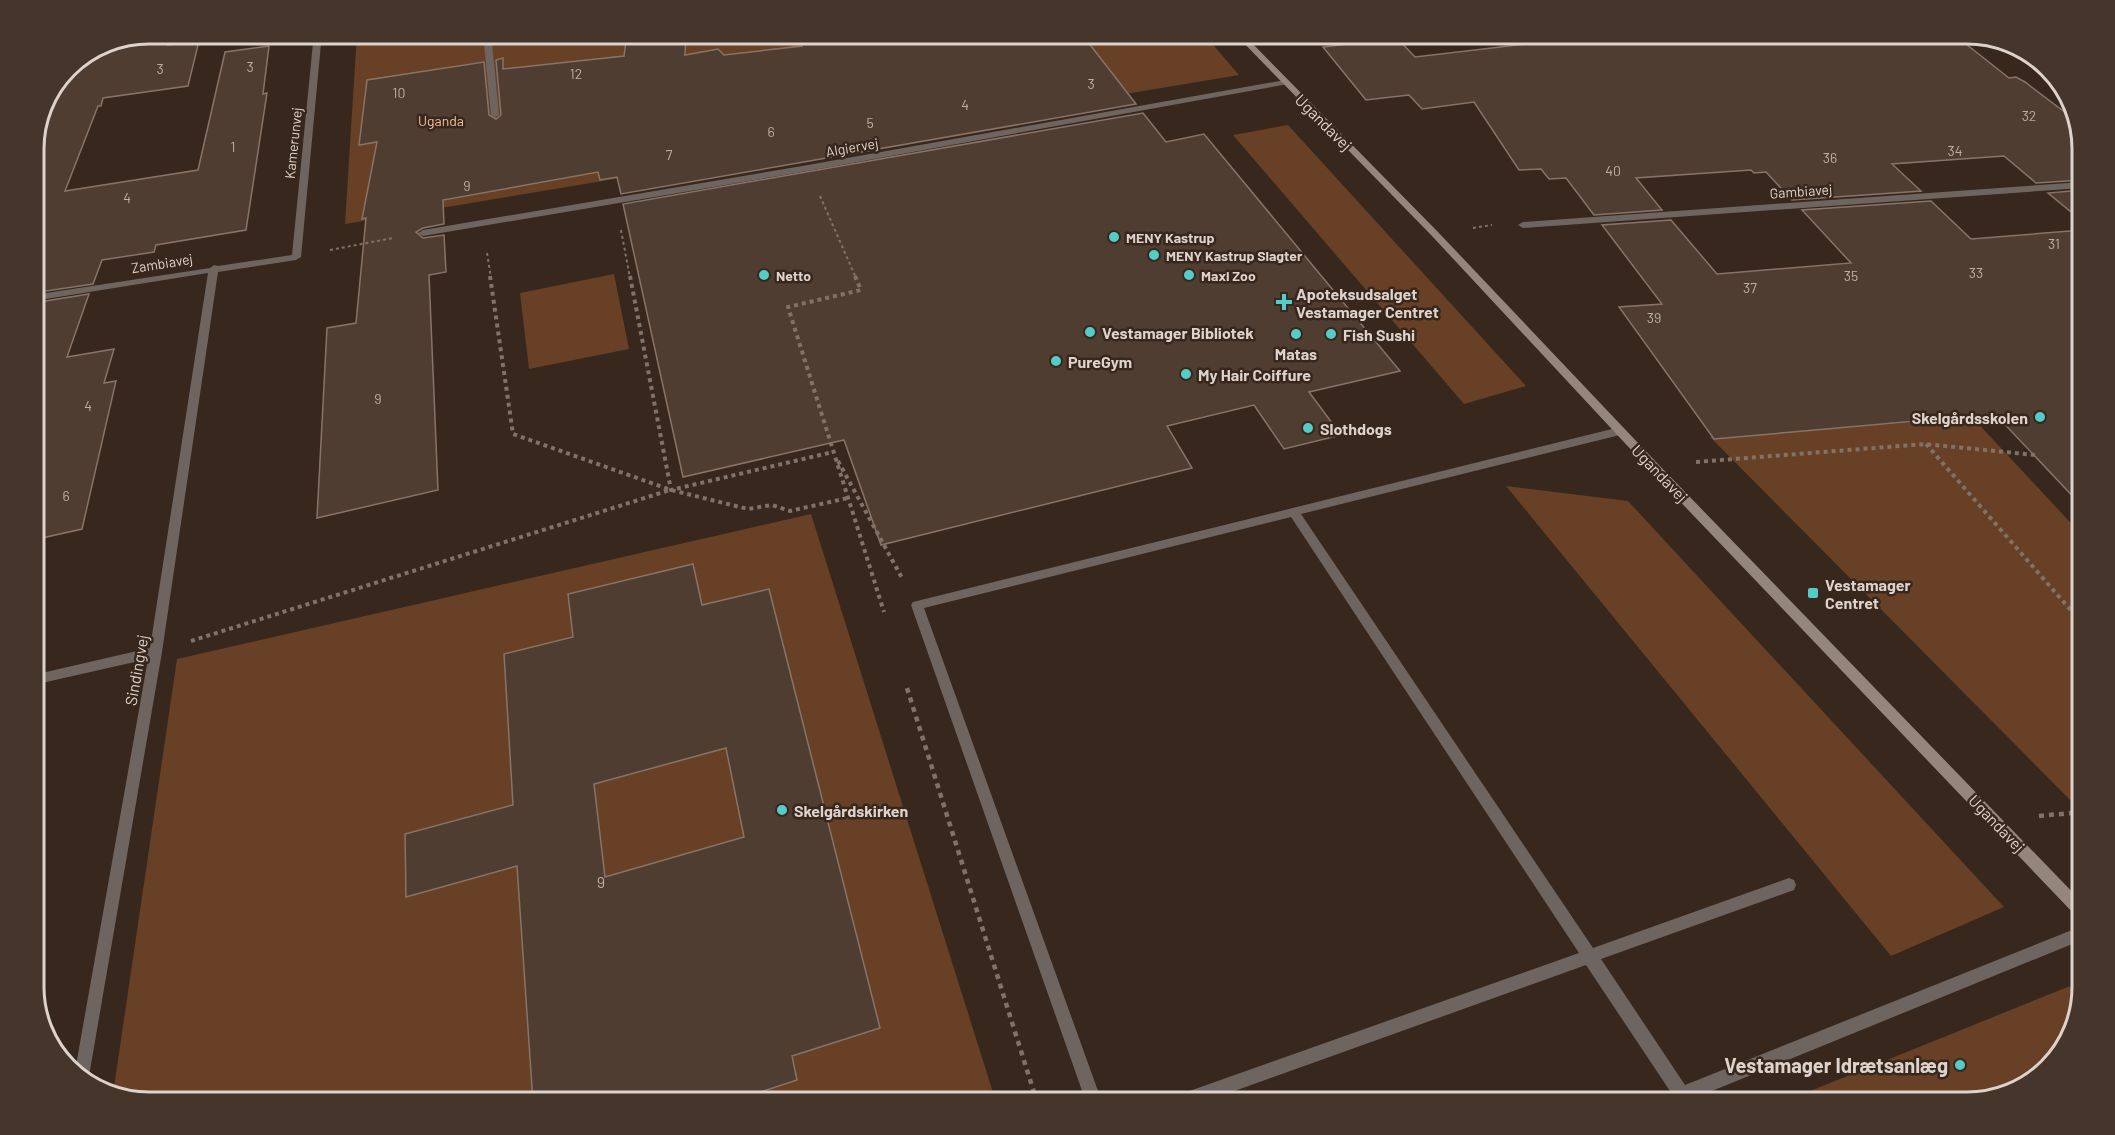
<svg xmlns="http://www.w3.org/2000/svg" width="2115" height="1135" font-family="Barlow,sans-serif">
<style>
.green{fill:#674026}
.building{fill:#503d32;stroke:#887467;stroke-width:1.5;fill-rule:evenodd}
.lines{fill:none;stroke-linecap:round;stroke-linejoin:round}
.path-far2{stroke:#807269;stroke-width:2;stroke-dasharray:3 3;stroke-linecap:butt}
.path-far1{stroke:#807269;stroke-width:4;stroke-dasharray:4 4;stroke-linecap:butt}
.path{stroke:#807269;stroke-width:4.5;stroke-dasharray:5 5;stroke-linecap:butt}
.lane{fill:#6e6560;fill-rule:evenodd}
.street{fill:#6e6560;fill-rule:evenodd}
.secondary{fill:#94867d;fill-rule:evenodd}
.poi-dot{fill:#54cdc8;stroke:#38271c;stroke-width:2}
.labels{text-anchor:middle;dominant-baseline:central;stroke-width:5;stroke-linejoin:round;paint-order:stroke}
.number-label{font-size:14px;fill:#baaea6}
.far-park-label{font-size:14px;fill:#f4c0a0;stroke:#38271c}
.far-street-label{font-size:14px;fill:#ded3cc;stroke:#38271c}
.far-poi-label{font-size:14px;font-weight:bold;fill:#ded3cc;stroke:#38271c;text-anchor:start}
.street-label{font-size:16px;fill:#ded3cc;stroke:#38271c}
.poi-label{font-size:16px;font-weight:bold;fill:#ded3cc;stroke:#38271c;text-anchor:start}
.near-number-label{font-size:16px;fill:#baaea6}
.near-poi-label{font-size:20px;font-weight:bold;fill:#ded3cc;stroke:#38271c;text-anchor:end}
.rim{fill:none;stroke:#ded3cc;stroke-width:3}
</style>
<rect width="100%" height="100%" fill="#38271c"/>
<g class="green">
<path d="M357,33h846l36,42 -894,149z"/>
<path d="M1288,125l238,261 -62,18 -231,-269z"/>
<path d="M614,274l15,75 -100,20 -9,-76z"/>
<path d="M1973,418l109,117v277l-372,-375z"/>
<path d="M1506,486l122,15 376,406 -113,49z"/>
<path d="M811,514l185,588h-848l-35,-8 64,-435z"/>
<path d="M2070,986l10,10 -10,42 -45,48 -58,16h-184z"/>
</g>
<g class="building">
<path d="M171,33l-3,12 31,-4 -11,45 -85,12 -2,8h-3l-33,85 133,-21 27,-118 44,-6 -6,48 4,-1 -21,137 -90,15 -2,7 -52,8 -9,24 -60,9v-152l34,-74 25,-17 35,-5 2,-7z"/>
<path d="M627,33h59l-1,22 33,-6 6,6 78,-9 -3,-9 40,-4h242l55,71 -515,90 -4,-17 -17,3 -2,-8 -155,28 1,24 -21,4 -7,4 7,6 21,-3 2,37 -17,3 9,215 -121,28 10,-190 29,-5 10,-105 -4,1 15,-77 -18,3 8,-65 117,-18 5,53 7,4 5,-4 -5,-55 7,-2v11l121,-13z"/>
<path d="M1538,33h414l57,45 7,-1 9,5 50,38 7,21v39l-46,3 -32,-27 -112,8 29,27 -129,9 -26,-28 -12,1 -3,-3 -115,8 26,32 -68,5 -28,-37 -17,1 -8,-10 -22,1 -45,-68 -52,7 -13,-14 -43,5 -43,-53 74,-9 18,19 129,-15z"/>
<path d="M1143,113l23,29 38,-8 196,237 -91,21 32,43 -57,14 -30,-44 -87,21 25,42 -311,77 -37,-105 -161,37 -60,-273z"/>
<path d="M2082,190v31l-34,-28z"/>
<path d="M1931,201l40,38 111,-9v276l-87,-92 -281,25 -95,-132 43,-3 -60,-79 69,-5 46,54 134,-11 -49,-53z"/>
<path d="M89,294l-22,63 47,-8 -10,34 12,-2 -34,148 -49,11v-237z"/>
<path d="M693,564l9,41 67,-16 111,439 -88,28 5,24 -67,22h-197l-16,-236 -111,31 -1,-63 108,-29 -9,-151 69,-17 -5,-43zM726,748l18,89 -139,40 -11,-93z"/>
</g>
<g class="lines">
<g class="path-far2">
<path d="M820,196l36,82"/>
<path d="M1473,228l19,-3"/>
<path d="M621,230l9,48"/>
<path d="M330,250l63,-12"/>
<path d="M487,253l4,25"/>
</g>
<g class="path-far1">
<path d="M490,276l23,158 158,56 77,19 24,-4 18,6 58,-13"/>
<path d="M630,276l41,214 162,-38"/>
<path d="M855,276l6,14 -73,17 96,305"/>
<path d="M1926,444l156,179"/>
<path d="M838,461l64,117"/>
<path d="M1696,462l229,-18 110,11"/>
<path d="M191,641l479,-151"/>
</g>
<g class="path">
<path d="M907,688l130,414"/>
<path d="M2039,816l43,-4"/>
</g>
<g class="lane">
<path d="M483,33h8l8,82 -4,2 -4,-2z"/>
<path d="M1620,427l4,1 1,3 -1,3 -323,80 292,434 196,-70 5,2 2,5 -2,5 -193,69 84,126 397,-159v14l-397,162h-29l2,-6 12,-5 -84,-126 -382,137h-31l2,-6 6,-2 398,-141 -288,-436 -367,91 178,494h-16l-175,-497 2,-3z"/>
</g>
<g class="street">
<path d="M314,33h8l-21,224 -5,3 -78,12 -56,380 -74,430 -13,-11 73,-412 -115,26v-10l117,-27 58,-375 -175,28v-6l177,-27 4,-3 4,1 74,-11z"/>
<path d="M1285,80h3v4l-480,87 -385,65 -5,-3 5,-3 385,-65z"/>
<path d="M2082,182v6l-559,40 -5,-3 5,-3z"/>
</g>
<path class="secondary" d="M1234,33h8l196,199 219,231 425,439v17l-5,-2 -428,-448 -217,-233z"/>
</g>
<g class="poi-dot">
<circle cx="1114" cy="237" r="6"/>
<circle cx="1154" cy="255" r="6"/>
<circle cx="764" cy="275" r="6"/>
<circle cx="1189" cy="275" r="6"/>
<path d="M1281 293h6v6h6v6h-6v6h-6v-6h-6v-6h6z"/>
<circle cx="1090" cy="332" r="6"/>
<circle cx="1296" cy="334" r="6"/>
<circle cx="1331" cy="334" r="6"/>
<circle cx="1056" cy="361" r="6"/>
<circle cx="1186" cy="374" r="6"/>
<circle cx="2040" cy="417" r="6"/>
<circle cx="1308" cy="428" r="6"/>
<rect x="1807" y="587" width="12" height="12" rx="3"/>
<circle cx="782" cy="810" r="6"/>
<circle cx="1960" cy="1065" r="6"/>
</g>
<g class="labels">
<g class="number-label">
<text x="250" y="66">3</text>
<text x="160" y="68">3</text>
<text x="576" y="73">12</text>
<text x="1091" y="83">3</text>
<text x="399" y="92">10</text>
<text x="965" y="104">4</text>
<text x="2029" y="115">32</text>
<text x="870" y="122">5</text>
<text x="771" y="131">6</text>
<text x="233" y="146">1</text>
<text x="1955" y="150">34</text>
<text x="669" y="154">7</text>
<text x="1830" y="157">36</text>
<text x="1613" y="170">40</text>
<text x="467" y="185">9</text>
<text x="127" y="197">4</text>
<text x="2054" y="243">31</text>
<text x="1976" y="272">33</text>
<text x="1851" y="275">35</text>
<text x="1750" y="287">37</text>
<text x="1654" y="317">39</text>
<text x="378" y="398">9</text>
<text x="88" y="405">4</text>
<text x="66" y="495">6</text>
</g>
<g class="far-park-label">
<text x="441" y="120">Uganda</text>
</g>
<g class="far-street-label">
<text transform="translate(293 143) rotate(-84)">Kamerunvej</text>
<text transform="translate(852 147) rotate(-10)">Algiervej</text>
<text transform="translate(1801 191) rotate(-4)">Gambiavej</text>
<text transform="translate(162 263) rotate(-9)">Zambiavej</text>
</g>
<g class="far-poi-label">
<text x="1126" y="237">MENY Kastrup</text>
<text x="1166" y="255">MENY Kastrup Slagter</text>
<text x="776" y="275">Netto</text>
<text x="1201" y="275">Maxi Zoo</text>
</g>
<g class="street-label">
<text transform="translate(1324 122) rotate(45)">Ugandavej</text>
<text transform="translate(1660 473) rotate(46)">Ugandavej</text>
<text transform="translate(136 670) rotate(-80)">Sindingvej</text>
<text transform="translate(1997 823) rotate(46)">Ugandavej</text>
</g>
<g class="poi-label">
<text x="1296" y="293">Apoteksudsalget<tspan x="1296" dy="18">Vestamager Centret</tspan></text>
<text x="1102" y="332">Vestamager Bibliotek</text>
<text x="1343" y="334">Fish Sushi</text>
<text x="1296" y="353" text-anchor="middle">Matas</text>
<text x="1068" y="361">PureGym</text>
<text x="1198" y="374">My Hair Coiffure</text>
<text x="2028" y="417" text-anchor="end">Skelgårdsskolen</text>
<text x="1320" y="428">Slothdogs</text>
<text x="1825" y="584">Vestamager<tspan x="1825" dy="18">Centret</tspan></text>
<text x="794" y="810">Skelgårdskirken</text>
</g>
<g class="near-number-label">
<text x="601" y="881">9</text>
</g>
<g class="near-poi-label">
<text x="1948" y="1065">Vestamager Idrætsanlæg</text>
</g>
</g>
<path d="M0 0H2115V1135H0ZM149 44H1967A105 105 0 0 1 2072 149V987A105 105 0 0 1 1967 1092H149A105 105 0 0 1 44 987V149A105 105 0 0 1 149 44Z" fill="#45352a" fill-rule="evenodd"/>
<path class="rim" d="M149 44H1967A105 105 0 0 1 2072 149V987A105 105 0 0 1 1967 1092H149A105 105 0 0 1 44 987V149A105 105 0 0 1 149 44Z"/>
</svg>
